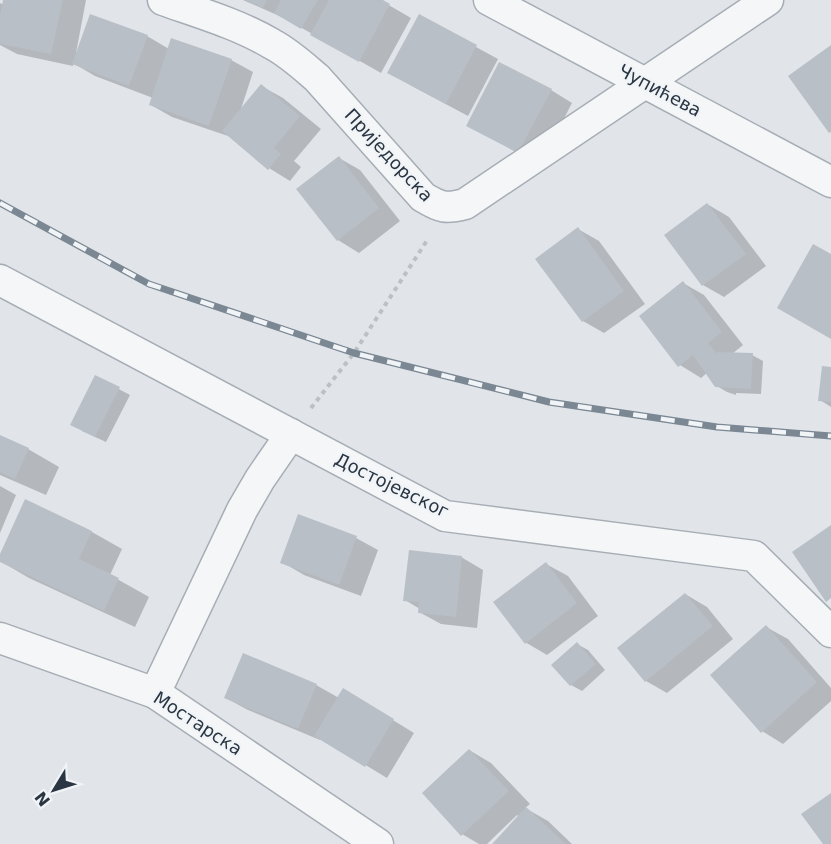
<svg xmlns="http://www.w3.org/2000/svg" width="831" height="844" font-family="'DejaVu Sans',sans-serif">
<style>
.shadow{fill:#0003}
.building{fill:#b8bfc7}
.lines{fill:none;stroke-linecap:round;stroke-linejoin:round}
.street-casing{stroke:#a6adb4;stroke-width:33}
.path{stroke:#bbc0c5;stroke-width:4;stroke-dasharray:4.5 4.5;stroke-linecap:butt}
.street{stroke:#f4f6f8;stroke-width:30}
.rail-casing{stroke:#7b8793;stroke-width:7}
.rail{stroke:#f1f4f7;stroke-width:4.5;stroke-dasharray:14;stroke-linecap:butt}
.labels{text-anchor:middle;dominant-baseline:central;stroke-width:4.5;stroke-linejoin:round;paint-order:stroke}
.street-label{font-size:18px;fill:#293542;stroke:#f1f4f7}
</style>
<rect width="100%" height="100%" fill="#e1e5ea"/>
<g class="shadow">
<path d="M5,0h81l-10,53 71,-17 22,13 62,11 22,12 -13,40 21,-26 22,12 38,31 -27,32 7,6 -11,14 -21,-13 -38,-31 -59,-20 -21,-12 2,-7 -58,-22 -22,-13v3l-56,-12 -17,-9v-42l4,2z"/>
<path d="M243,0h137l31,18 -30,55 -95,-54z"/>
<path d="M419,16l79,43 -30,57 -58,-31z"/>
<path d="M551,90l21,13 -32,62 -51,-28z"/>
<path d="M339,158l21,12 40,51 -41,32 -21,-13z"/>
<path d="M707,204l22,13 37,49 -42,31 -21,-12z"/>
<path d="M578,229l21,12 46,63 -41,29 -21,-12z"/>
<path d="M683,283l21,12 39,50 -11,9 20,1 11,6 -2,33 -25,-1v2l-9,-3 -10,-6 -9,-14 -7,6 -21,-13z"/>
<path d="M831,369v38l-11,-7z"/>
<path d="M96,377l34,18 -24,47 -24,-11z"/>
<path d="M0,437l28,12 31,18 -13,28 -46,-20z"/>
<path d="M0,486l16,9 -16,38z"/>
<path d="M26,501l66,31 30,17 -12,26 39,22 -14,30 -106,-49 -29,-17z"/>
<path d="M356,538l22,12 -17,46 -57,-21 -22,-13z"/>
<path d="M461,557l22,13 -6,58 -36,-4 -22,-12 1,-3 -15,-9z"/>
<path d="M546,564l22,12 30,40 -51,39 -22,-13z"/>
<path d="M685,594l22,13 26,32 -66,54 -21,-12z"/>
<path d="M766,627l22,12 43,49v13l-48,43 -21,-13z"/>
<path d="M577,644l11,6 17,20 -23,21 -11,-6 -18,-20z"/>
<path d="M316,685l23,13 26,5 49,30 -27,45 -66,-40 -1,2 -72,-30 -22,-12z"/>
<path d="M469,750l22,13 39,41 -5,4 23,13 24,23h-78l25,-27 -2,-2 -30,29h-8l-17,-10z"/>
</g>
<g class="building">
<path d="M3,0h60l-12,54 -51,-10v-29z"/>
<path d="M245,0h22l-4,8z"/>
<path d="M281,0h37l-17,29 -27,-16z"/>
<path d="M329,0h54l7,4 -31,58 -49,-27z"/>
<path d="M90,14l58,21 -19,51 -57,-22z"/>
<path d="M419,14l58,31 -31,59 -59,-31z"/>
<path d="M171,38l61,21 -23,67 -60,-21z"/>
<path d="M831,45v87l-2,1 -41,-57z"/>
<path d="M499,62l53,27 -34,64 -52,-27z"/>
<path d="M261,84l39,32 -26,32 7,6 -13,16 -46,-39z"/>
<path d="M339,156l40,52 -42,33 -41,-52z"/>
<path d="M707,203l39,51 -44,32 -38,-51z"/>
<path d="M578,227l46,64 -42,31 -47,-63z"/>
<path d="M813,244l18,10v85l-54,-31z"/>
<path d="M683,281l39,51 -14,11 9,11v-2l36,1 -2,36 -36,-2 -22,-32 -15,12 -39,-51z"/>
<path d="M822,366l9,1v35l-13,-1z"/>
<path d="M95,375l25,12 -25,50 -25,-12z"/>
<path d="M0,435l29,13 -14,31 -15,-7z"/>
<path d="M25,499l67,32 -13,28 40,19 -15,33 -104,-49v-8z"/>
<path d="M298,514l59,22 -18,49 -59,-22z"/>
<path d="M831,525v73l-5,4 -34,-50z"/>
<path d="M409,550l53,6 -6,61 -38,-4 1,-11 -16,-1z"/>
<path d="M546,562l31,41 -52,41 -32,-42z"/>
<path d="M685,593l28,33 -68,56 -28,-34z"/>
<path d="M766,625l51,57 -56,51 -51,-58z"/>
<path d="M577,642l19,22 -26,22 -19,-21z"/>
<path d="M243,653l74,31 -19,45 -74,-31z"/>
<path d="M343,688l51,31 -29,48 -51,-31z"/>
<path d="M469,749l40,42 -48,45 -39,-43z"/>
<path d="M831,793v51h-8l-22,-30z"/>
<path d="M526,807l40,37h-74z"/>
</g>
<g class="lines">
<g class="street-casing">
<g id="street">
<path d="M163,0c37,13 75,24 109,44 17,9 31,22 45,34l106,119c18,11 23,12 42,7l303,-204"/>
<path d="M489,0l342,182"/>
<path d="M0,280l445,236 309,40 77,76"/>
<path d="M0,638l155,55 223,151"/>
<path d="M155,693l87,-183 18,-31 31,-45"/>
</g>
</g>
<path class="path" d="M311,408l43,-55 74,-114"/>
<use href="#street" class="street"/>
<g class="rail-casing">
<path id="rail" d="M0,203l149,81 205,69 195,49 168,25 114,9"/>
</g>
<use href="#rail" class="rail"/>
</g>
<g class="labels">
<g class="street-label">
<text transform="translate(660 90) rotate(28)">Чупићева</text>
<text transform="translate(389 155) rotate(47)">Приједорска</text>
<text transform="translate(392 485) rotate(26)">Достојевског</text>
<text transform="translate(198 723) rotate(33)">Мостарска</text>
</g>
</g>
<g transform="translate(54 790) rotate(232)" stroke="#f1f4f7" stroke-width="4.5" paint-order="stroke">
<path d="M0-4.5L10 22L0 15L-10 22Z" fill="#293542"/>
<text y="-9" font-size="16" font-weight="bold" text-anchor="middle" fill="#293542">N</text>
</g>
</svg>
